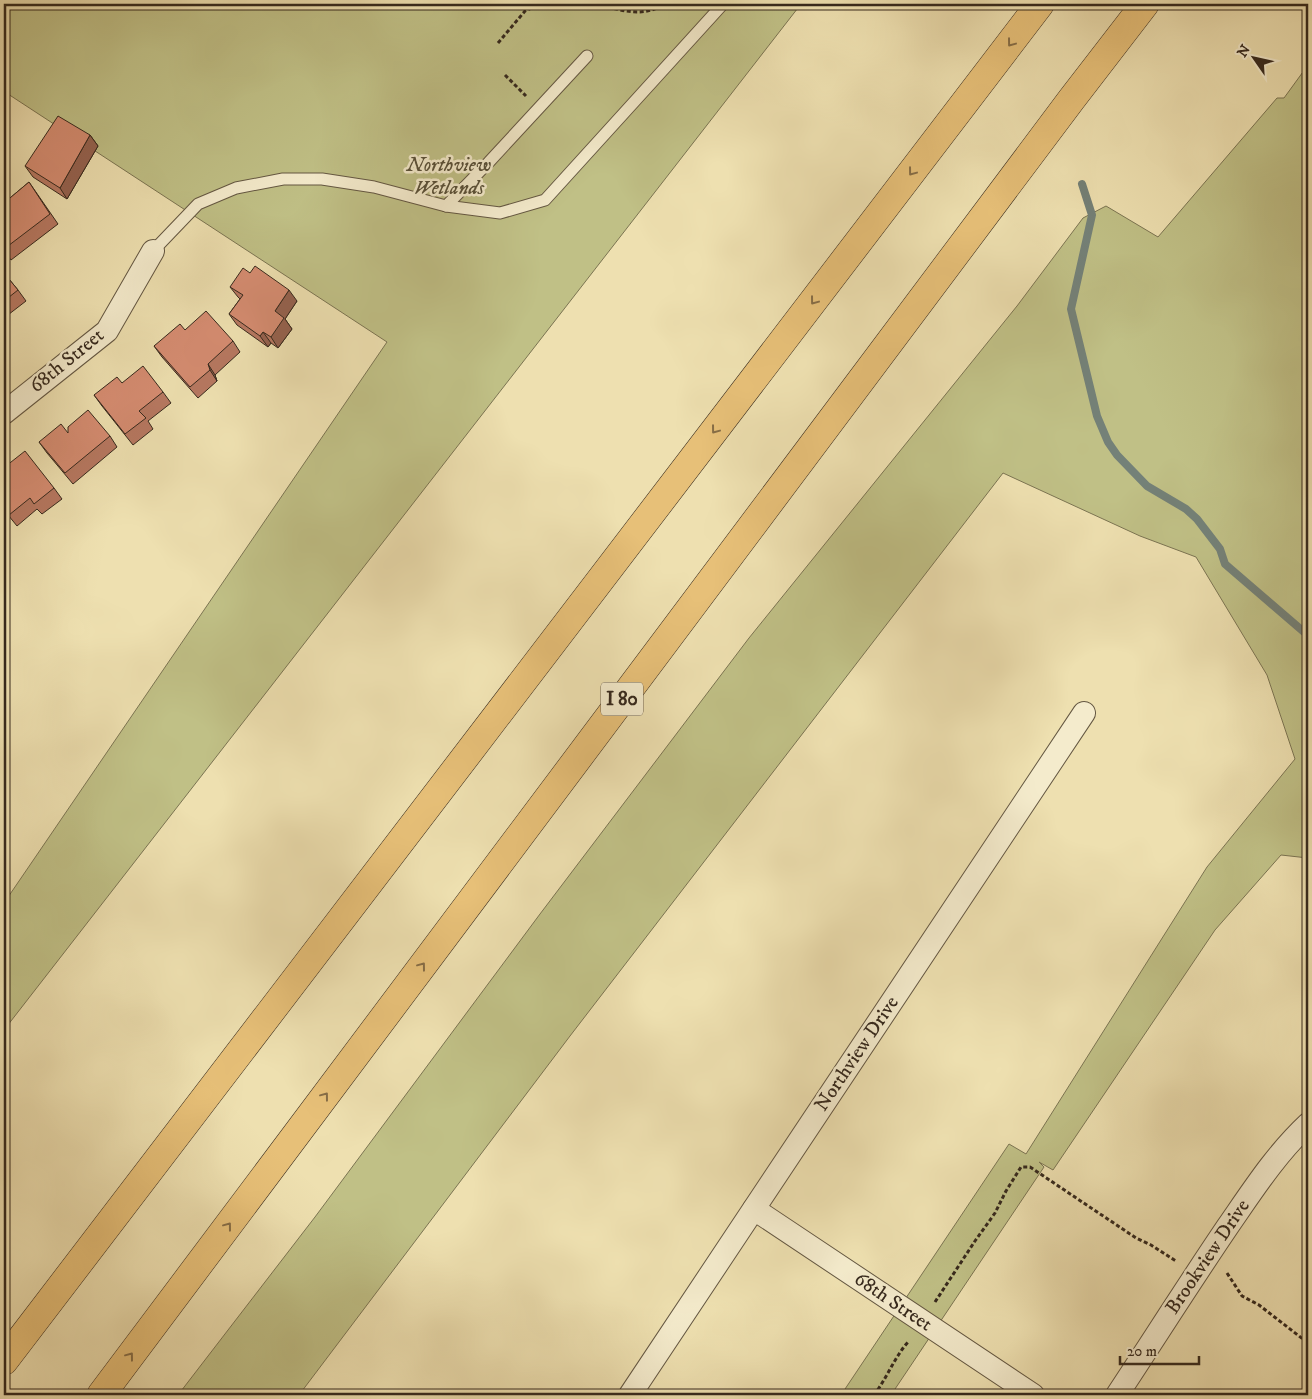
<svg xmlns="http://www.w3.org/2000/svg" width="1312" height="1399" font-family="'IM FELL DW Pica',serif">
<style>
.green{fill:#c0c086;stroke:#7b7452}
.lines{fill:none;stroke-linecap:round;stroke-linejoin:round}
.stream{stroke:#748178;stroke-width:8}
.service-casing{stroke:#645742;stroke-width:13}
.minor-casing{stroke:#645742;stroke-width:24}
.motorway-casing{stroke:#36291d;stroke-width:29}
.path{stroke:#36291d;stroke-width:3;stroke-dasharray:4 2.5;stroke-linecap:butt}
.service{stroke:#f4ebcc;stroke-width:11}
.minor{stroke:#f4ebcc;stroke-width:22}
.motorway{stroke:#e7c078;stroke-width:28}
.wall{fill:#b77861;stroke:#36291d}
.shaded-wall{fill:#95624f;stroke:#36291d}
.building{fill:#d58c71;stroke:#36291d}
.oneway{stroke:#866d46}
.labels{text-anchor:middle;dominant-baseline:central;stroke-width:5;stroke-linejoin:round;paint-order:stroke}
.shield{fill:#f4ebcc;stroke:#6f6352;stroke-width:1}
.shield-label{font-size:19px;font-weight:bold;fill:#36291d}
.park-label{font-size:20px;font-style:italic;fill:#584f37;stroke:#f4ebcc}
.street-label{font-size:20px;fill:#36291d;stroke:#f4ebcc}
</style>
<rect width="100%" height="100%" fill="#eee0b0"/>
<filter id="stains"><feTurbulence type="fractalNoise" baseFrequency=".004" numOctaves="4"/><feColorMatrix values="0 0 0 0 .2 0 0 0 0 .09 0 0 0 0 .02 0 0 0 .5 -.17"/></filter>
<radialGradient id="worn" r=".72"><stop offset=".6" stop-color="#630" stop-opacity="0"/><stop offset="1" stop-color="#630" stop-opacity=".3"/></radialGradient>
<g class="green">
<path d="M4,4h797l-797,1026v-127l383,-561 -379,-248 -4,5z"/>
<path d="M1308,65v793l-27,-3 -66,75 -162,240 -14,-8 5,5 -153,228h-50l168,-251 17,10 181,-287 88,-108 -28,-84 -71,-118 -56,-21 -137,-63 -433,563 -271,359h-121l137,-178 225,-303 209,-276 268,-332 66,-88 23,-12 52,31 119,-139h7z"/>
</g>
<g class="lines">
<path class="stream" d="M1082,184l10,31 -21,94 26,107 11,26 9,13 30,31 39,23 11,10 23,30 5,15 79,68 4,-1"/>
<g class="service-casing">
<g id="service">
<path d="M446,206l54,7 45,-13 178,-196"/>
<path d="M153,251l45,-47 38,-16 47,-9h39l52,8 72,19 43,-44 98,-106"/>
</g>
</g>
<g class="minor-casing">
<g id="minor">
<path d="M4,413l103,-82 46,-80"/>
<path d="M754,1209l279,186"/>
<path d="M630,1395l454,-682"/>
<path d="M1117,1395c37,-56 73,-113 111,-169 25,-36 48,-72 80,-102"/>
</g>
</g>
<g class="motorway-casing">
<g id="motorway">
<path d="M4,1361l1036,-1357"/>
<path d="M101,1395l970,-1295 74,-96"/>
</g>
</g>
<g class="path">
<path d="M595,4c24,5 47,15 69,0"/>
<path d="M498,43l27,-32 15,-7"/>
<path d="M505,75l21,21"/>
<path d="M1227,1273l15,23 17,9 49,38"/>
<path d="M935,1302l40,-61 20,-28 11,-22 15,-24h9l106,71 15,7 25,16"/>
<path d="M874,1395c13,-17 20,-37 34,-53"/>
</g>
<use href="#service" class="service"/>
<use href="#minor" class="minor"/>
<use href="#motorway" class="motorway"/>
</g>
<g class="wall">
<path d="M90,135l8,11 -31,53 -34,-22 -8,-11z"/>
<path d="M29,182l29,42 -47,36 -7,-10v-47z"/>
<path d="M4,273l14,17 8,11 -22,17z"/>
<path d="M230,287l67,14 -12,18 7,10 -14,19 -7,-5 -3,4 -31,-22 -8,-11 11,-15 -2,-2z"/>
<path d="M185,330l48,11 7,11 -25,23 2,6 -19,17 -36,-41 -8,-11z"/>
<path d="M122,383l41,9 8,11 -23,18 5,8 -20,16 -31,-39 -8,-11z"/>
<path d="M68,433l42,3 7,11 -44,37 -26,-31 -8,-11z"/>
<path d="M6,466l48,22 8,11 -20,15 -5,-5 -20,17 -13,-16v-35l5,-4z"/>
</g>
<g class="shaded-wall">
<path d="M90,135l8,11 -31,53 -7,-11z"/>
<path d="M289,290l8,11 -12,18 7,10 -14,19 -7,-11 4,-26z"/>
<path d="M263,332l8,11 -3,4 -8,-11z"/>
<path d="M208,364l7,11 2,6 -7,-11z"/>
</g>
<g class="building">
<path d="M58,116l32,19 -30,53 -35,-22z"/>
<path d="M29,182l21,32 -46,35v-46z"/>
<path d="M255,266l34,24 -14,21 9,7 -13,19 -8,-5 -3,4 -31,-22 14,-19 -13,-8 13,-19 7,5z"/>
<path d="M4,273l14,17 -14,11z"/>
<path d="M206,311l27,30 -25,23 2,6 -20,17 -36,-41 26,-22 5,6z"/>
<path d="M143,366l20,26 -24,19 7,7 -21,16 -31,-39 23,-18 5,6z"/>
<path d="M88,410l22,26 -45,37 -26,-31 22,-18 7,9v-6z"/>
<path d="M25,451l29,37 -20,16 -4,-6 -21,17 -5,-7v-33l5,-5 -3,-4z"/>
</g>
<defs><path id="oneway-chevron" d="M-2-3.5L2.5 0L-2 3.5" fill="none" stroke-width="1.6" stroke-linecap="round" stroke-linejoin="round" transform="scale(1.25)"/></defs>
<g class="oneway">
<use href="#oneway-chevron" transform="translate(1011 43) rotate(127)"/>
<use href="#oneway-chevron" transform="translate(912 172) rotate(127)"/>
<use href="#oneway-chevron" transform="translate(814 301) rotate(127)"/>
<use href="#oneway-chevron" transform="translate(715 430) rotate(127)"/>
<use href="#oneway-chevron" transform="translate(422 966) rotate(-53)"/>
<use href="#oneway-chevron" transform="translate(325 1096) rotate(-53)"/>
<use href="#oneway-chevron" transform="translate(228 1226) rotate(-53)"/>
<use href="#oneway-chevron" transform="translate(130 1356) rotate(-53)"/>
</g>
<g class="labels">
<rect class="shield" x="601" y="682.5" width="42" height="33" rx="4"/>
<g class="shield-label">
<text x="622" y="699">I 80</text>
</g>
<g class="park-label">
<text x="449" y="165">Northview<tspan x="449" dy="23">Wetlands</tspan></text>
</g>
<g class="street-label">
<text transform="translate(67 361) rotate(-39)">68th Street</text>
<text transform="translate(857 1054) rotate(-56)">Northview Drive</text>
<text transform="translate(1208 1257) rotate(-56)">Brookview Drive</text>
<text transform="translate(893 1302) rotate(34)">68th Street</text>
</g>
</g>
<rect width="1312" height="1399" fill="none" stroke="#eee0b0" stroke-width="20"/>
<rect x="5" y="5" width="1302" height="1389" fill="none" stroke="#36291d" stroke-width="2.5"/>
<rect x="10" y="10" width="1292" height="1379" fill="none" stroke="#36291d"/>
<g transform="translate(1254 58) rotate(304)" stroke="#f4ebcc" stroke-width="4" paint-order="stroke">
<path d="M0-4L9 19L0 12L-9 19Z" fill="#36291d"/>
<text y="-8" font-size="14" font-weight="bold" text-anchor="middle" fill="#36291d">N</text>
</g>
<path d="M1120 1356v8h79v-8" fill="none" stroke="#36291d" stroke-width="2.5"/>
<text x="1127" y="1356" font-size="15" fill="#36291d" stroke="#f4ebcc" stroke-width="4" paint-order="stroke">20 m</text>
<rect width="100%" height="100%" filter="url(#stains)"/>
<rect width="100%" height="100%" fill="url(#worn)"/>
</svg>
